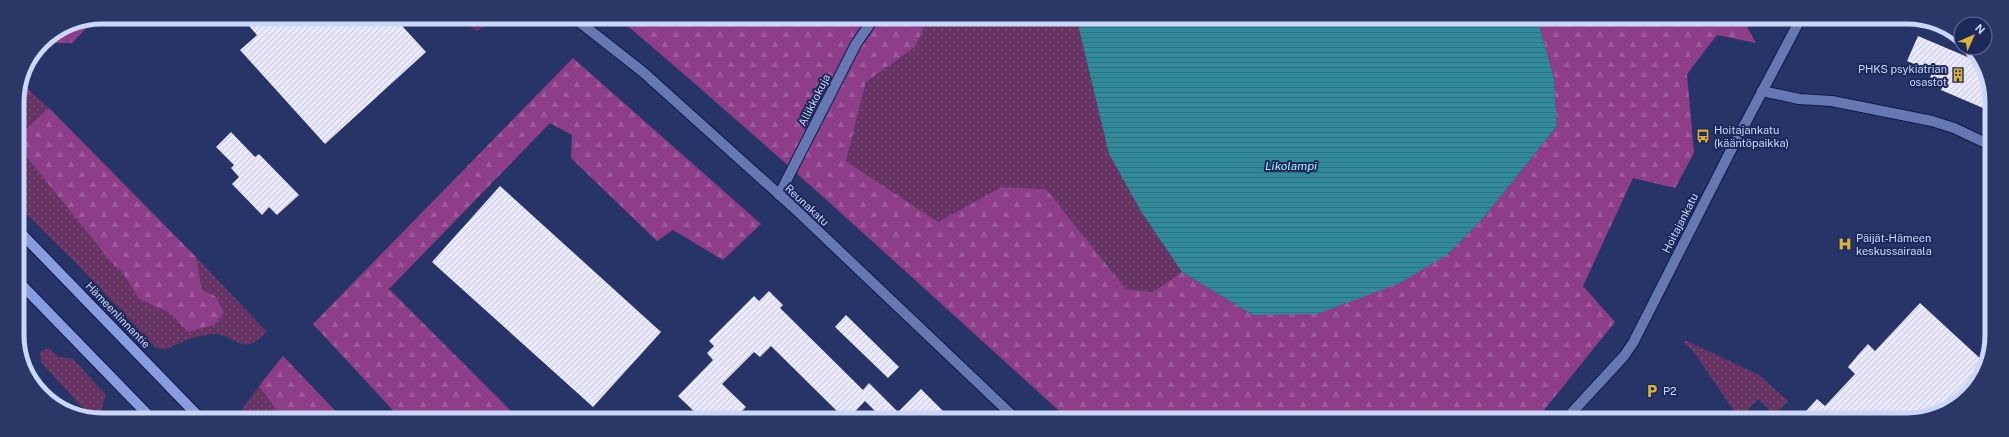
<svg xmlns="http://www.w3.org/2000/svg" width="2009" height="437" font-family="'Public Sans',sans-serif">
<style>
.grass{fill:url(#grass-dots)}
.forest{fill:url(#forest-firs)}
.water{fill:url(#water-rules)}
.building{fill:url(#building-hatch)}
.lines{fill:none;stroke-linecap:round;stroke-linejoin:round}
.minor-casing{stroke:#101a4a;stroke-width:12}
.major-casing{stroke:#101a4a;stroke-width:12}
.minor{stroke:#6678b1;stroke-width:10}
.major{stroke:#889ddf;stroke-width:10}
.labels{text-anchor:middle;dominant-baseline:central;stroke-width:4;stroke-linejoin:round;paint-order:stroke}
.poi-label{font-size:11px;fill:#cbd7f6;stroke:#1d295b;text-anchor:start}
.street-label{font-size:11px;fill:#cbd7f6;stroke:#1d295b}
.water-label{font-size:12px;font-style:italic;fill:#abeffc;stroke:#1d295b}
.rim{fill:none;stroke:#cbd7f6;stroke-width:5}
</style>
<defs>
<pattern id="grass-dots" width="8" height="8" patternUnits="userSpaceOnUse"><rect width="8" height="8" fill="#663362"/><path d="M2 2h.1M6 6h.1" fill="none" stroke="#7b5079" stroke-width="1.8" stroke-linecap="round"/></pattern>
<pattern id="forest-firs" width="22" height="20" patternUnits="userSpaceOnUse"><rect width="22" height="20" fill="#8e3e89"/><path d="M5 1l3.5 6h-7zM16 11l3.5 6h-7z" fill="#9d599a"/></pattern>
<pattern id="water-rules" width="6" height="5" patternUnits="userSpaceOnUse"><rect width="6" height="5" fill="#2f8a99"/><path d="M0 2.5h6" fill="none" stroke="#34707d"/></pattern>
<pattern id="building-hatch" width="6" height="6" patternUnits="userSpaceOnUse"><rect width="6" height="6" fill="#eae8fd"/><path d="M-1 1l2-2M0 6l6-6M5 7l2-2" fill="none" stroke="#c7c6d9"/></pattern>
</defs>
<rect width="100%" height="100%" fill="#273467"/>
<g class="grass">
<path d="M456,17h47l-27,14z"/>
<path d="M929,18h151l-1,11 30,125 33,59 40,59 -29,20 -27,-3 -80,-100 -45,-2 -63,35 -92,-61 20,-79 49,-35z"/>
<path d="M31,92l18,16 -32,29v-29z"/>
<path d="M17,145l94,117 12,11 16,26 31,14 18,19 27,-36 -13,-6 -6,-33 71,75c-4,3 -9,9 -15,11 -11,6 -23,-8 -35,-9 -19,0 -36,8 -53,16l-9,-3 -78,-83 -59,-58z"/>
<path d="M1685,340l74,35 29,26 -7,8 -10,2 -13,-12 -12,13 8,8h-14l-46,-68 -10,-10z"/>
<path d="M49,348l10,9 14,2 33,36 -6,19 -9,3 -50,-55 -1,-10z"/>
<path d="M259,386l24,33h-33l-8,-10z"/>
</g>
<g class="forest">
<path d="M617,17l312,1 -14,29 -49,35 -20,79 92,61 63,-35 45,2 80,100 27,3 29,-20 71,43 195,-61 36,-37 73,-91 -3,-48 -17,-60h205l14,25 -39,-8 -30,39 7,79 -19,35 -42,-10 -50,108 32,36 -79,98 -468,-1c-149,-135 -297,-272 -451,-402z"/>
<path d="M96,18l-24,25h-31l29,-20z"/>
<path d="M573,58l188,166 -38,36 -50,-30 -16,11 -86,-83 1,-23 -22,-12 -161,166 130,130h-118l-88,-95z"/>
<path d="M21,82l10,10 -14,16v-12z"/>
<path d="M49,108l147,149 6,33 13,6 9,16 -10,13 -26,7 -18,-19 -31,-14 -16,-26 -12,-11 -94,-117v-8z"/>
<path d="M283,356l60,63h-60l-24,-33z"/>
</g>
<path class="water" d="M1080,18h457l17,60 3,48 -73,91 -36,37 -48,29 -83,31 -64,1 -71,-43 -40,-59 -33,-59 -30,-125z"/>
<g class="building">
<path d="M241,17h153l32,35 -101,92 -85,-94 17,-15z"/>
<path d="M1918,36l59,25 13,24v26l-49,-21 3,-7 -14,-6 3,-5 -26,-11z"/>
<path d="M231,132l24,25 4,-3 40,41 -22,20 -8,-8 -7,8 -30,-31 7,-7 -8,-9 3,-3 -18,-18z"/>
<path d="M500,186l161,146 -68,75 -161,-145z"/>
<path d="M769,291l14,14 -3,3 83,82 6,-7 29,29 23,-23 30,30h-68l-18,-18 -17,18h-3l-74,-73 -11,11 -6,-5 -32,32 24,23 -12,12h-32l-24,-23 35,-36 -6,-7 7,-7 -5,-5 45,-45 5,5z"/>
<path d="M1920,303l64,59 -21,37 -50,21h-115l19,-21 8,7 30,-32 -7,-7 10,-12 10,-11 7,7z"/>
<path d="M846,315l53,52 -11,11 -53,-51z"/>
</g>
<g class="lines">
<g class="minor-casing">
<g id="minor">
<path d="M573,17l70,55 150,135 223,212"/>
<path d="M1762,91l37,8 33,2 100,20 22,7 36,17"/>
<path d="M779,195l77,-151 18,-26"/>
<path d="M1565,420l59,-64 9,-13 95,-187 73,-138"/>
</g>
</g>
<g class="major-casing">
<g id="major">
<path d="M18,230l183,189"/>
<path d="M18,281l133,137"/>
</g>
</g>
<use href="#minor" class="minor"/>
<use href="#major" class="major"/>
</g>
<defs>
<g id="building-bare" transform="scale(1.08)"><path d="M-4-6H4V6H1V3H-1V6H-4ZM-2.5-4.3h1.7v1.8h-1.7ZM.8-4.3h1.7v1.8H.8ZM-2.5-1h1.7V.8h-1.7ZM.8-1h1.7V.8H.8Z" fill="#dbb233" stroke="#1d295b" stroke-width="2.5" paint-order="stroke"/></g>
<g id="bus-bare" transform="scale(1.08)"><path d="M-5-6H5V4H4V6H2V4H-2V6H-4V4H-5ZM-3.5-4V0h7V-4ZM-3.5 1.2v1.5H-2V1.2ZM2 1.2v1.5H3.5V1.2Z" fill="#dbb233" stroke="#1d295b" stroke-width="2.5" paint-order="stroke"/></g>
<g id="hospital-bare" transform="scale(1.08)"><path d="M-5-5h3v3.5h4V-5h3V5h-3V1.5h-4V5h-3Z" fill="#dbb233" stroke="#1d295b" stroke-width="2.5" paint-order="stroke"/></g>
<g id="parking-bare" transform="scale(1.08)"><path d="M-3.5-5.5H1a3.5 3.5 0 0 1 0 7H-1V5.5H-3.5ZM-1-3.4V-.6H.8a1.4 1.4 0 0 0 0-2.8Z" fill="#dbb233" stroke="#1d295b" stroke-width="2.5" paint-order="stroke"/></g>
</defs>
<g fill-rule="evenodd">
<use href="#building-bare" x="1958" y="75"/>
<use href="#bus-bare" x="1703" y="136"/>
<use href="#hospital-bare" x="1845" y="244"/>
<use href="#parking-bare" x="1652" y="391"/>
</g>
<g class="labels">
<g class="poi-label">
<text x="1947" y="69" text-anchor="end">PHKS psykiatrian<tspan x="1947" dy="13">osastot</tspan></text>
<text x="1714" y="130">Hoitajankatu<tspan x="1714" dy="13">(kääntöpaikka)</tspan></text>
<text x="1856" y="238">Päijät-Hämeen<tspan x="1856" dy="13">keskussairaala</tspan></text>
<text x="1663" y="391">P2</text>
</g>
<g class="street-label">
<text transform="translate(814 100) rotate(-63)">Allikkokuja</text>
<text transform="translate(807 205) rotate(43)">Reunakatu</text>
<text transform="translate(1680 223) rotate(-63)">Hoitajankatu</text>
<text transform="translate(118 315) rotate(46)">Hämeenlinnantie</text>
</g>
<g class="water-label">
<text x="1291" y="166">Likolampi</text>
</g>
</g>
<path d="M0 0H2009V437H0ZM102 24H1907A78 78 0 0 1 1985 102V335A78 78 0 0 1 1907 413H102A78 78 0 0 1 24 335V102A78 78 0 0 1 102 24Z" fill="#2b3767" fill-rule="evenodd"/>
<path class="rim" d="M102 24H1907A78 78 0 0 1 1985 102V335A78 78 0 0 1 1907 413H102A78 78 0 0 1 24 335V102A78 78 0 0 1 102 24Z"/>
<g transform="translate(1973 36) rotate(45)"><circle r="19" fill="#1d295b" stroke="#636f99"/>
<path d="M0-3L7 15L0 10L-7 15Z" fill="#dbb233"/>
<text y="-6" font-size="11" font-weight="bold" text-anchor="middle" fill="#cbd7f6">N</text>
</g>
</svg>
